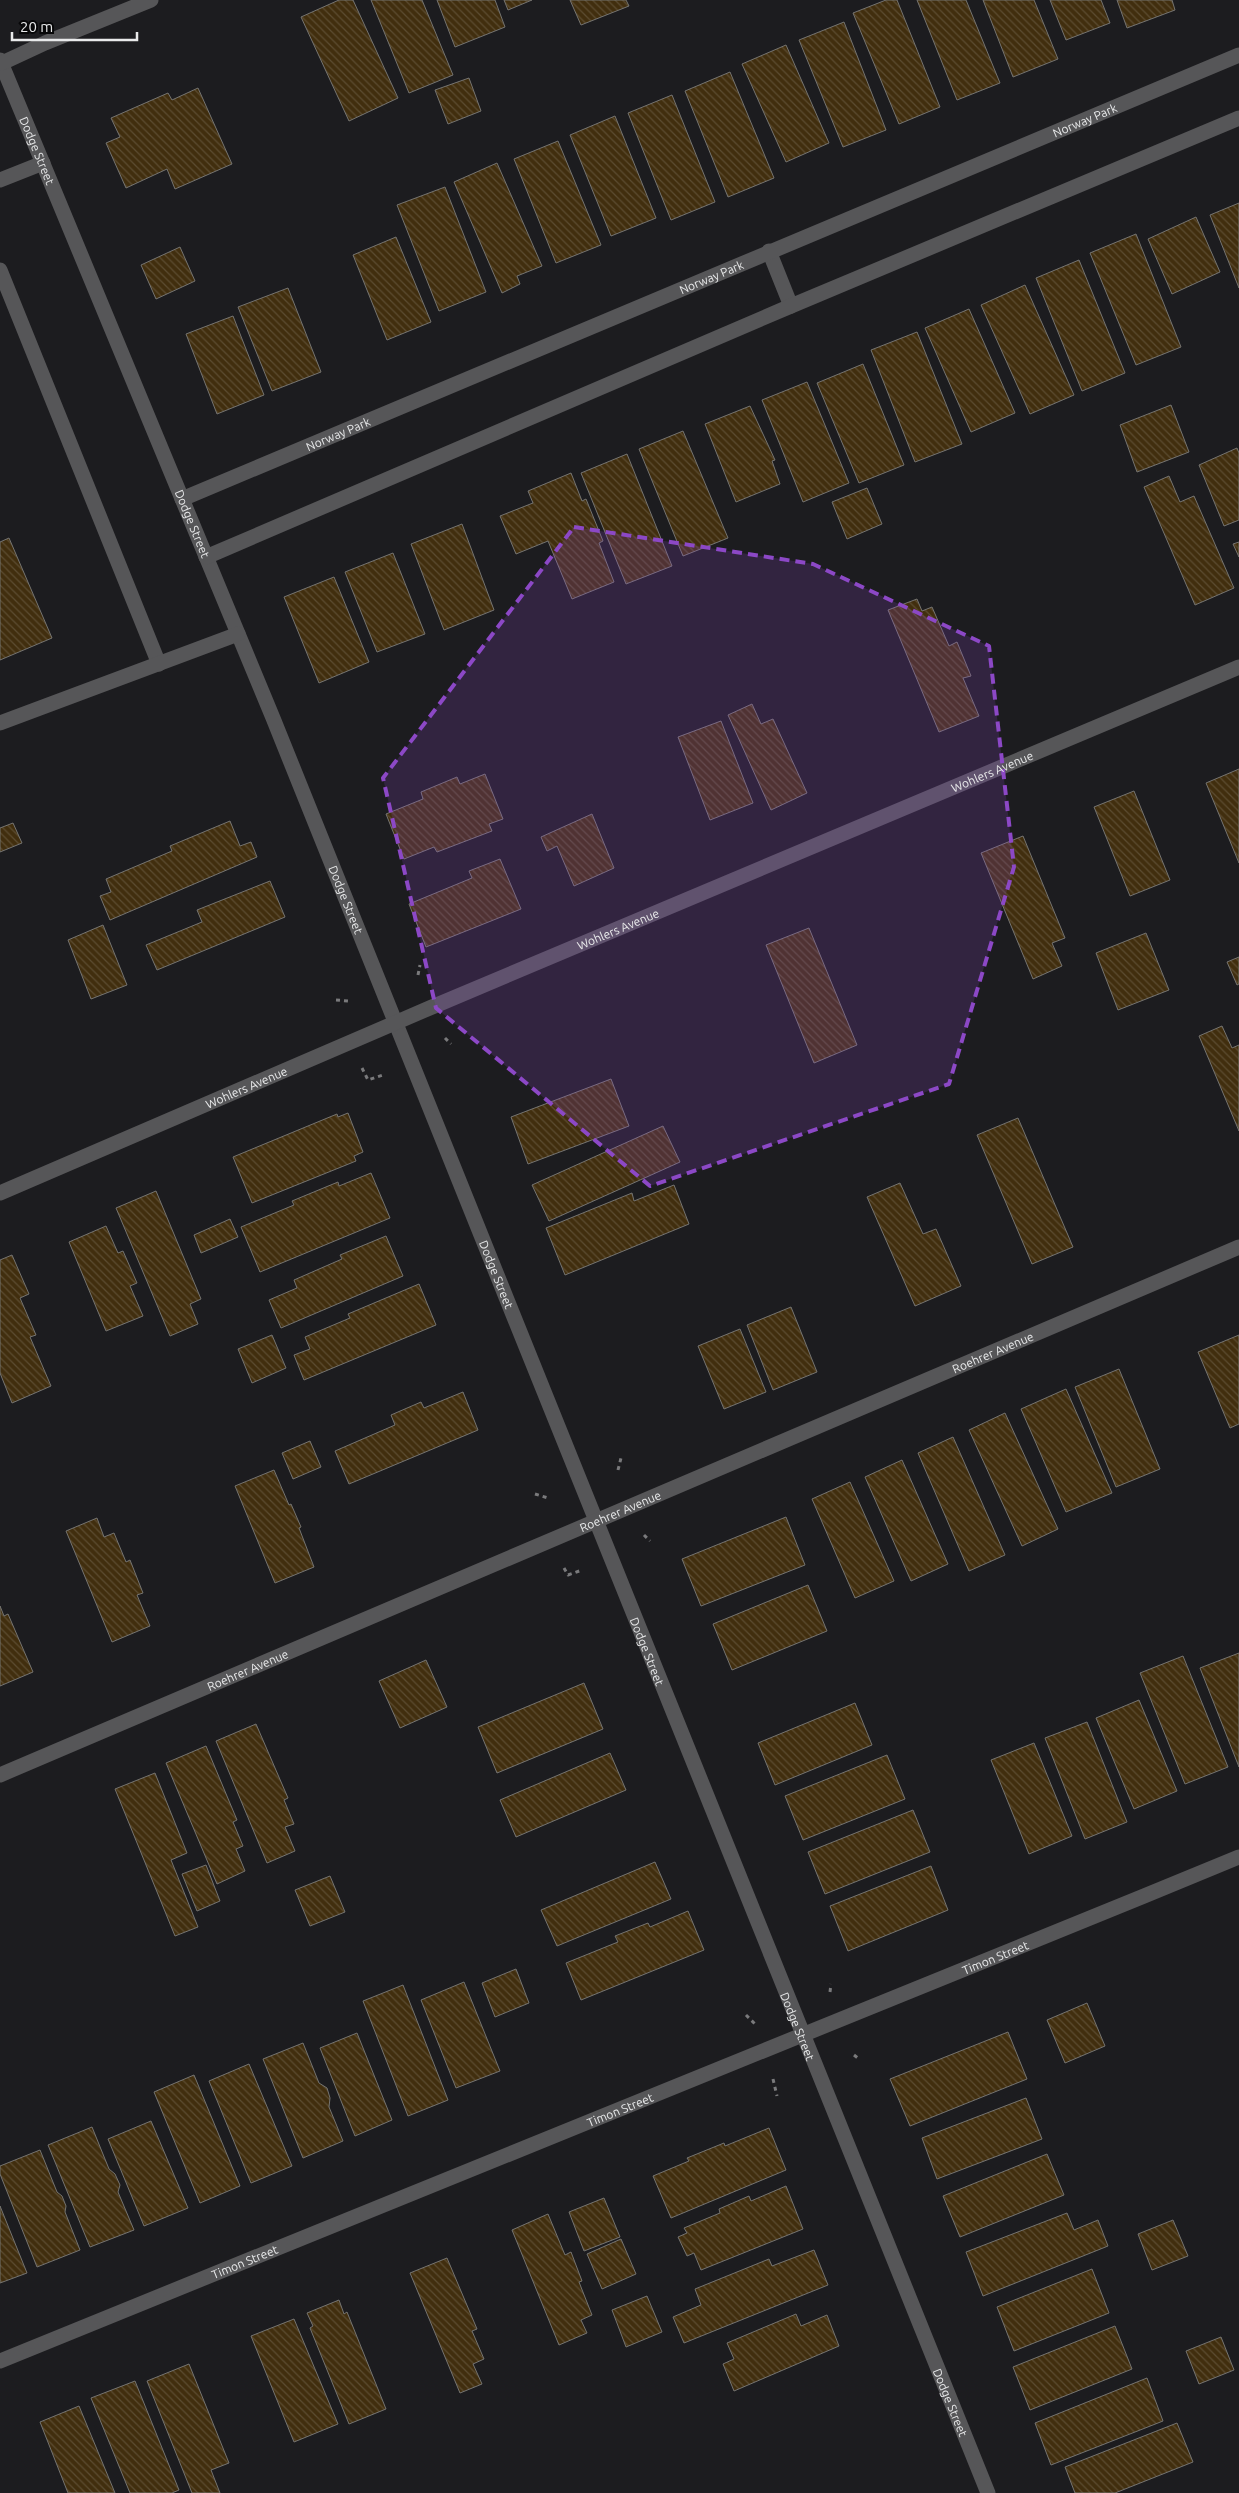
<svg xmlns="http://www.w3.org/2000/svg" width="1239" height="2493" font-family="Ubuntu,sans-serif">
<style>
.building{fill:url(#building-back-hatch);stroke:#757471}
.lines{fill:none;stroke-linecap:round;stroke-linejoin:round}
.path{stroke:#7a7a7c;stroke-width:3;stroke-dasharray:4 4;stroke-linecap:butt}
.minor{stroke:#565658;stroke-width:15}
.marked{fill:#8c48c6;fill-opacity:0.2;stroke:#8c48c6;stroke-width:4;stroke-dasharray:10 6;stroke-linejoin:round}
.labels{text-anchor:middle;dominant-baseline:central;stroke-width:4.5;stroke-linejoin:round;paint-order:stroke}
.street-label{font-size:12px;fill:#e9eaeb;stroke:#070708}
</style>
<defs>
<pattern id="building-back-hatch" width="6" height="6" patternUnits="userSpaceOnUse" patternTransform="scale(1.25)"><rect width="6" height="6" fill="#412e0e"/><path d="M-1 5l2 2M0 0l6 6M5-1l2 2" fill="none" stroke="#5c4c31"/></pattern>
</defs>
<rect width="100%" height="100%" fill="#1c1c1f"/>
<g class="building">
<path d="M339,0h14l45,98 -49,23 -48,-104z"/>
<path d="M371,0h51l31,75 -44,18z"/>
<path d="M437,0h58l10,27 -50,20z"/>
<path d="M504,0h28l-24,10z"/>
<path d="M570,0h56l3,6 -48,19z"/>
<path d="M886,0h11l43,107 -41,17 -46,-111z"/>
<path d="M917,0h49l34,83 -43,17z"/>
<path d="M983,0h51l24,59 -45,18z"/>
<path d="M1050,0h51l9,23 -44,17z"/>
<path d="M1117,0h55l3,10 -48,18z"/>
<path d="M844,22l42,108 -43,17 -44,-107z"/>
<path d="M786,45l43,98 -43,19 -44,-98z"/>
<path d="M730,72l44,106 -46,19 -43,-106z"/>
<path d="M469,78l12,33 -33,13 -13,-34z"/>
<path d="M198,88l34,76 -57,25 -8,-20 -41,19 -20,-45 14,-6 -9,-19 57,-25 4,7z"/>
<path d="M672,95l43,107 -44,18 -43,-107z"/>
<path d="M615,116l41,102 -45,18 -41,-101z"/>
<path d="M558,141l43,104 -45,18 -42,-104z"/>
<path d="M497,163l45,103 -25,10 3,8 -18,9 -48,-111z"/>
<path d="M445,187l41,105 -47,19 -42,-106z"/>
<path d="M1239,203v85l-29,-73z"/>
<path d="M1196,217l24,55 -48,22 -24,-55z"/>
<path d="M1136,234l45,113 -45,18 -46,-112z"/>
<path d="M396,237l35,85 -44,18 -34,-85z"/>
<path d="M180,247l15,34 -39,18 -15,-34z"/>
<path d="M1079,260l46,113 -43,18 -46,-113z"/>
<path d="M1025,285l49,110 -44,19 -49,-109z"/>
<path d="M288,288l33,84 -49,19 -34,-84z"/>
<path d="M969,309l46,104 -44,19 -46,-104z"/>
<path d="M233,316l31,79 -47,19 -31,-80z"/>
<path d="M917,332l45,112 -47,18 -44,-112z"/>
<path d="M863,364l41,101 -45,18 -42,-100z"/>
<path d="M807,382l42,101 -46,19 -41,-102z"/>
<path d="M1171,405l18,47 -52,20 -17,-47z"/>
<path d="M750,406l25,54 -3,1 8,23 -44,18 -31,-78z"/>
<path d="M683,431l45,107 -45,18 -44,-107z"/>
<path d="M1237,448l2,5v67l-15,6 -25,-61z"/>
<path d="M627,454l45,112 -46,18 -45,-111z"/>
<path d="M571,473l11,28 4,-2 17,42 -4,2 15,39 -42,17 -24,-58 -32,13 -16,-38 33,-13 -5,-12z"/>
<path d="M1169,476l11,26 14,-6 40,92 -39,17 -51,-118z"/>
<path d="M867,488l15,36 -35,15 -15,-37z"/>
<path d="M462,524l32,86 -50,20 -33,-86z"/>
<path d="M9,538l43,100 -52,22v-118z"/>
<path d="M1239,542v15l-6,-13z"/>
<path d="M393,553l32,81 -48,18 -32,-80z"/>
<path d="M334,577l35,85 -50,21 -35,-86z"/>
<path d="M917,599l5,12 10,-4 17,39 8,-4 14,34 -8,2 16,38 -40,16 -51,-122z"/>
<path d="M752,704l9,20 12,-5 34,74 -36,17 -43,-95z"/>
<path d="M721,721l32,82 -43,17 -32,-83z"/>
<path d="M1239,769v94l-33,-80z"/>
<path d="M485,774l18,45 -14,5 3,7 -55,21 -3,-5 -30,12 -18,-45 37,-15 -2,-7 36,-15 3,7z"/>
<path d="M1134,791l36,89 -40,16 -36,-89z"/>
<path d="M592,814l22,54 -40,18 -17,-40 -10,5 -6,-14z"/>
<path d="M230,821l10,25 11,-4 6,15 -147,63 -10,-24 11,-4 -5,-13 66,-28 -2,-5z"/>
<path d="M13,823l9,20 -22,9v-24z"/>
<path d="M1023,836l42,102 -13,5 10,23 -29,13 -52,-126z"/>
<path d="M500,859l21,50 -95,38 -17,-43 63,-26 -3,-7z"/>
<path d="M270,881l15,36 -128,53 -11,-25 56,-23 -5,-12z"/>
<path d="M103,925l24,60 -36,14 -23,-59z"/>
<path d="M809,928l48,117 -43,18 -48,-118z"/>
<path d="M1146,933l23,57 -51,20 -22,-57z"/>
<path d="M1239,957v27l-2,1 -10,-23z"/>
<path d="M1222,1026l10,22 7,-3v86l-40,-95z"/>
<path d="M611,1079l18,47 -101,38 -17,-47z"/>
<path d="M348,1113l15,39 -9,4 2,5 -104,42 -19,-46 104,-43 1,3z"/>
<path d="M1018,1118l55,129 -41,17 -55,-129z"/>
<path d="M663,1126l17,36 -131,59 -17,-36z"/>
<path d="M371,1173l19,45 -130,54 -19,-45 53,-22 -2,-4 46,-19 1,4z"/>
<path d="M900,1183l23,51 13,-5 25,57 -46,20 -48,-109z"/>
<path d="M674,1185l15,39 -124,51 -19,-47 86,-35 2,8z"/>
<path d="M156,1191l45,108 -11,5 8,20 -28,12 -54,-128z"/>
<path d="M230,1219l8,18 -37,16 -7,-18z"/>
<path d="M106,1226l12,27 5,-2 14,32 -7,3 13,30 -37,15 -37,-89z"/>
<path d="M386,1236l17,40 -122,52 -12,-28 28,-12 -3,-8 48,-21 -2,-4z"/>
<path d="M12,1255l17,39 -9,4 16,37 -6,2 21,49 -39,17 -12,-30v-113z"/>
<path d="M419,1284l17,41 -132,55 -10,-25 16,-6 -5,-12 45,-19 -2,-4z"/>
<path d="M791,1307l26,65 -44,18 -26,-65z"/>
<path d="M740,1329l26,63 -42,17 -26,-63z"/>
<path d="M272,1335l14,33 -34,15 -14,-34z"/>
<path d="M1239,1335v89l-9,4 -32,-76z"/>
<path d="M1119,1369l41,100 -44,18 -41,-100z"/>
<path d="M1066,1389l46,104 -46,19 -45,-103z"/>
<path d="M463,1392l15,38 -129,54 -14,-33 60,-26 -4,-10 30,-13 3,6z"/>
<path d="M1005,1413l53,116 -36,17 -53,-116z"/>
<path d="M953,1437l52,118 -36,16 -51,-118z"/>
<path d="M310,1441l11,26 -28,12 -11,-26z"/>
<path d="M902,1460l46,104 -37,17 -46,-104z"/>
<path d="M274,1470l15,35 2,-1 10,23 -2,1 15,39 -39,16 -40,-97z"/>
<path d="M850,1482l44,99 -39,17 -43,-99z"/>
<path d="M786,1517l19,48 -104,41 -19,-47z"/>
<path d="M97,1518l7,19 10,-4 12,29 4,-2 13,33 -6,2 13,31 -38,16 -46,-111z"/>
<path d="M808,1585l19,46 -95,39 -19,-46z"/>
<path d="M0,1606l4,10 4,-2 25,58 -33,14z"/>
<path d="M1239,1653v114l-39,-99z"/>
<path d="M1183,1656l45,111 -43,17 -45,-111z"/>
<path d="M426,1660l21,47 -47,21 -21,-47z"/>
<path d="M584,1683l19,46 -106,44 -19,-46z"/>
<path d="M1139,1700l38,91 -43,18 -38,-91z"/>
<path d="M855,1703l17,42 -97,40 -17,-42z"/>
<path d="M1087,1722l40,100 -42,17 -40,-101z"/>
<path d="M256,1724l32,74 -4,2 10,24 -9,3 10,24 -28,12 -51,-122z"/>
<path d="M1034,1743l38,93 -43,18 -38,-94z"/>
<path d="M206,1746l31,74 -4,2 10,24 -7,3 9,22 -28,13 -51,-121z"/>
<path d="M610,1753l16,37 -110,47 -16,-37z"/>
<path d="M887,1755l18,44 -102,41 -18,-44z"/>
<path d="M155,1773l32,80 -16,7 27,67 -23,9 -60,-147z"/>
<path d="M913,1810l17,42 -105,42 -17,-42z"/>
<path d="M655,1862l16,37 -114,47 -16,-36z"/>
<path d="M206,1865l14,36 -23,10 -15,-37z"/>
<path d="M931,1866l17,44 -100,41 -18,-45z"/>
<path d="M330,1876l15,36 -35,14 -15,-36z"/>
<path d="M688,1911l16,39 -123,50 -15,-37 52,-21 -3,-6 33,-13 2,4z"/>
<path d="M516,1969l13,34 -34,14 -13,-34z"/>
<path d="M464,1982l36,89 -44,17 -35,-88z"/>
<path d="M403,1985l45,115 -40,16 -45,-115z"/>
<path d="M1087,2003l18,43 -40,17 -18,-43z"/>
<path d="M1008,2032l19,47 -117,47 -20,-47z"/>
<path d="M357,2033l35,87 -37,16 -35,-88z"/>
<path d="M303,2043l16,40 8,5 3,10 -1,9 14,34 -40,17 -40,-99z"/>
<path d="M249,2064l43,102 -41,17 -42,-102z"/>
<path d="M194,2075l46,111 -40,17 -46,-111z"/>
<path d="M1026,2098l16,41 -105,40 -15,-41z"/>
<path d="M151,2121l37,87 -44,18 -36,-87z"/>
<path d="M92,2127l17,42 6,5 5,11 -2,7 16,38 -44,17 -42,-102z"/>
<path d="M769,2128l17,42 -115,48 -18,-42 36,-15 -2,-3 37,-15 1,3z"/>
<path d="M40,2150l17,42 5,4 4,10 -1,6 15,38 -43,17 -37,-93v-8z"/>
<path d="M1047,2154l17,41 -104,42 -17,-41z"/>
<path d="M786,2186l17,43 -102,41 -7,-17 -7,3 -9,-19 9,-4 -3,-5 36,-15 -1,-4 30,-13 2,5z"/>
<path d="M604,2198l16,39 -36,14 -15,-39z"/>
<path d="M0,2206l27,67 -27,10z"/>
<path d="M1067,2213l7,17 24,-10 10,26 -125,50 -17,-44z"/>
<path d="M548,2214l17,41 6,-3 11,29 -3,1 13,33 -11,5 6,13 -28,12 -47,-115z"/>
<path d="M1173,2220l15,36 -36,14 -14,-36z"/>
<path d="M621,2239l15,35 -34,15 -15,-35z"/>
<path d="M814,2250l14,35 -144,58 -11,-26 28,-12 -6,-16 74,-30 3,7z"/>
<path d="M447,2258l30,71 -5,2 12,28 -11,5 9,20 -22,9 -50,-120z"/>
<path d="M1092,2269l17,44 -95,38 -17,-44z"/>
<path d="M647,2296l15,36 -36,15 -14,-37z"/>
<path d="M339,2300l5,14 3,-2 39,97 -37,15 -39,-96 3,-2 -6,-13z"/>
<path d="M796,2314l5,12 26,-11 12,31 -105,45 -11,-27 11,-5 -7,-16z"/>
<path d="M294,2319l44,105 -44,18 -43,-106z"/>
<path d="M1115,2326l17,43 -102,41 -17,-43z"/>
<path d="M1221,2337l13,33 -35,14 -13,-33z"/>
<path d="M189,2364l40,99 -18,7 9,23h-28l-45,-112z"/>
<path d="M1147,2378l16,43 -112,44 -16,-42z"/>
<path d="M135,2381l44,109 -7,3h-42l-39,-95z"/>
<path d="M79,2406l36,87h-47l-28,-71z"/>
<path d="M1177,2423l16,39 -78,31h-40l-10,-26z"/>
</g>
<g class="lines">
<g class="path">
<path d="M418,975l2,-10"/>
<path d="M336,1000l12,1"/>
<path d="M445,1038l6,6"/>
<path d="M362,1068l6,12 15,-5"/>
<path d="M618,1470l3,-12"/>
<path d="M535,1494l13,4"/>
<path d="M644,1535l6,6"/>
<path d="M564,1568l4,7 14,-5"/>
<path d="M830,1992l1,-8"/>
<path d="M746,2015l9,9"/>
<path d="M854,2055l5,4"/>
<path d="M773,2079l4,17"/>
</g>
<g class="minor">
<path id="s1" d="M0,60c91,219 183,438 273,658 240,591 472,1185 715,1775"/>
<path d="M2,63l43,-20 106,-43"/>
<path d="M0,180l43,-17"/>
<path d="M769,251l22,55"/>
<path d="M0,270l159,394"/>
<path id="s2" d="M182,499l1057,-444"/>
<path d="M206,557l585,-251 448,-188"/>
<path d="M0,723l238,-89"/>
<path id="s3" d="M0,1193l432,-186 807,-340"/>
<path id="s4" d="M0,1775l1239,-528"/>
<path id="s5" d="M0,2361c413,-169 827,-334 1239,-504"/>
</g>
</g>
<path class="marked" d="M574,527l239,37 176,82 25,221 -65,217 -299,102 -214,-178 -53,-230z"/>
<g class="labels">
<g class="street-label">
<text stroke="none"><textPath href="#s2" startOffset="979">Norway Park</textPath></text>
<text stroke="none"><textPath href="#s1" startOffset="98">Dodge Street</textPath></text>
<text stroke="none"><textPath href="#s2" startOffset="574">Norway Park</textPath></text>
<text stroke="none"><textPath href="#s2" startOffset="169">Norway Park</textPath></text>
<text stroke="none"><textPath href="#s1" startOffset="502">Dodge Street</textPath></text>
<text stroke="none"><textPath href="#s3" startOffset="1078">Wohlers Avenue</textPath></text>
<text stroke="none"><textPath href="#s1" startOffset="908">Dodge Street</textPath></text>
<text stroke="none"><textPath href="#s3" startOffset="672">Wohlers Avenue</textPath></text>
<text stroke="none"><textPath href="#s3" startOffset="268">Wohlers Avenue</textPath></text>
<text stroke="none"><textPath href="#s1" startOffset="1312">Dodge Street</textPath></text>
<text stroke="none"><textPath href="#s4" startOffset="1079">Roehrer Avenue</textPath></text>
<text stroke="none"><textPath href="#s4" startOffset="674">Roehrer Avenue</textPath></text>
<text stroke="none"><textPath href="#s1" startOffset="1718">Dodge Street</textPath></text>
<text stroke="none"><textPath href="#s4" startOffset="269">Roehrer Avenue</textPath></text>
<text stroke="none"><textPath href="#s5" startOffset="1074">Timon Street</textPath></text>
<text stroke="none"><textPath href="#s1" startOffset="2122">Dodge Street</textPath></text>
<text stroke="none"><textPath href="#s5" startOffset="669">Timon Street</textPath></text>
<text stroke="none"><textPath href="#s5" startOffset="264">Timon Street</textPath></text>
<text stroke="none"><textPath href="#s1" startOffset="2528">Dodge Street</textPath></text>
</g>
</g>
<path d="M12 32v8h125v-8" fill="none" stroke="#e9eaeb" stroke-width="2.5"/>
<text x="20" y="32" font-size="15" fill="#e9eaeb" stroke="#070708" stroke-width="4" paint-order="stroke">20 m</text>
</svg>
